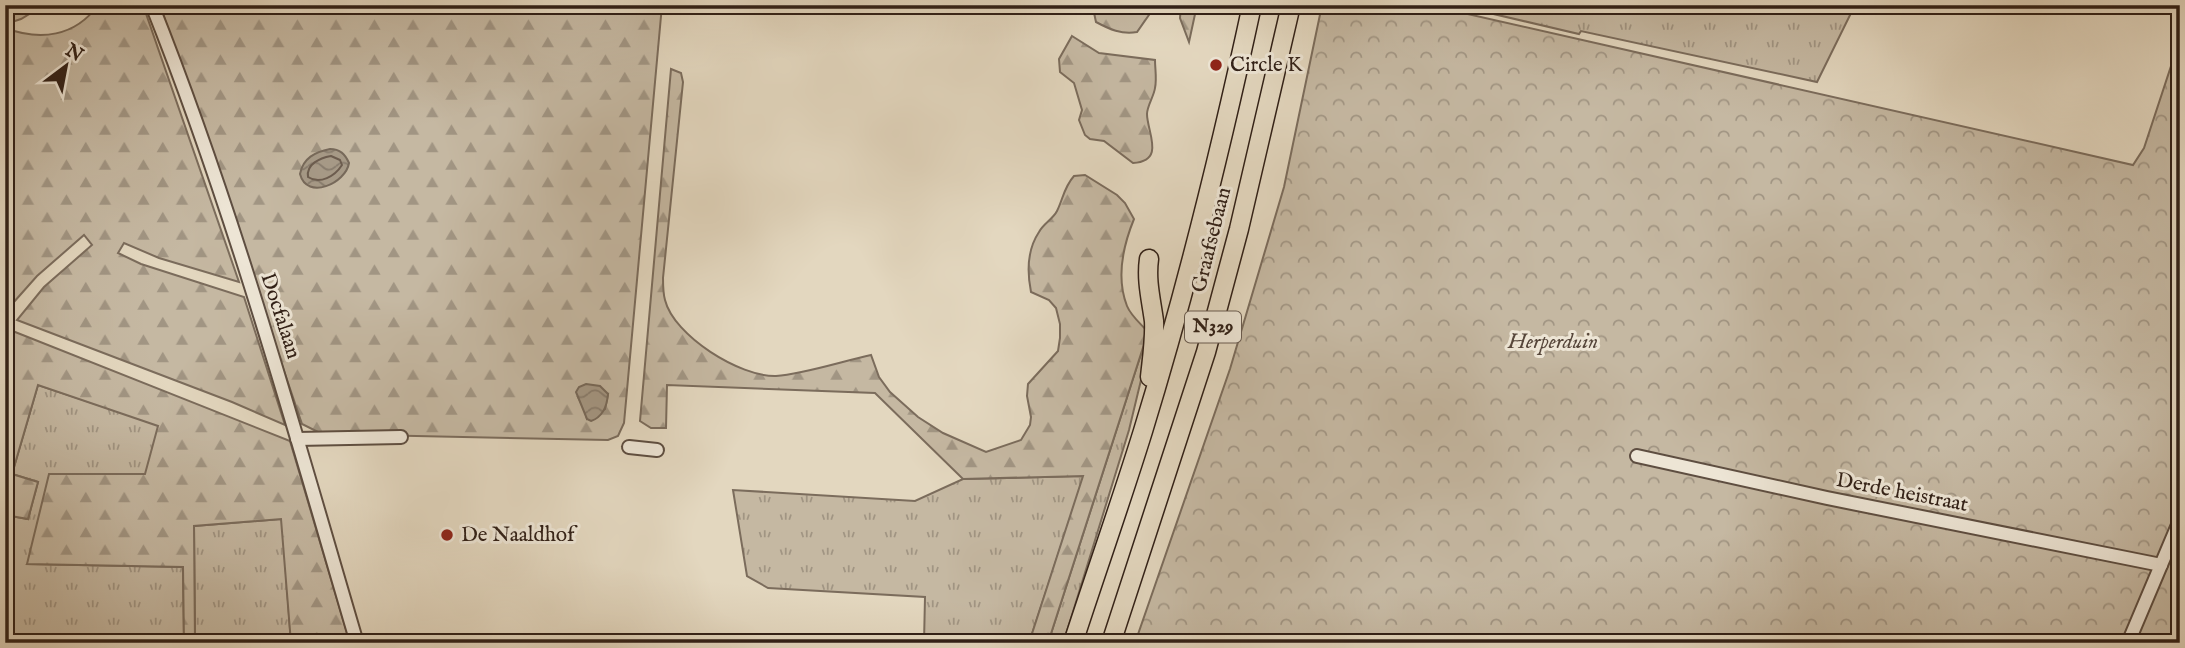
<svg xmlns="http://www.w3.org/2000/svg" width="2185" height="648" font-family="'IM FELL English',serif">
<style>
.grass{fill:url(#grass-tufts);stroke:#7b6c5c;stroke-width:2}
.forest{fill:url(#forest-firs);stroke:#7b6c5c;stroke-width:2;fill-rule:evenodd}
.park{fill:url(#park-crowns);stroke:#7b6c5c;stroke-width:2}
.water{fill:url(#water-waves);stroke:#77695a;stroke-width:2}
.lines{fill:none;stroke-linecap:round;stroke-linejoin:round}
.shore{stroke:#6c5c4e;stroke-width:2}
.minor-casing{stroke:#5e4e41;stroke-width:16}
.primary-casing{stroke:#312017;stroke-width:21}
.minor{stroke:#ede5d5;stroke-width:12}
.primary{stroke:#e3d7bf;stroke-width:18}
.poi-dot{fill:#8f2418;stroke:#ede5d5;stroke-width:2.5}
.labels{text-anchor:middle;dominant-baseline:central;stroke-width:6;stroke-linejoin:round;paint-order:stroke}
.shield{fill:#ede5d5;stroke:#695b50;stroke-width:2}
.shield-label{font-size:19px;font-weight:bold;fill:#312017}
.poi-label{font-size:21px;fill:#312017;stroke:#ede5d5;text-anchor:start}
.street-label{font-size:21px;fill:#312017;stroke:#ede5d5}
.park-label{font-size:21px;font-style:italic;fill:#56463a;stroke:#ede5d5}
</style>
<defs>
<pattern id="grass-tufts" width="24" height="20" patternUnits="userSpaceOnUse" patternTransform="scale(1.75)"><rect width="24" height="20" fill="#c5b8a2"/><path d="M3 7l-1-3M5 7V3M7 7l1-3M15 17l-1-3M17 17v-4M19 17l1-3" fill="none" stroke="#a19583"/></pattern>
<pattern id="forest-firs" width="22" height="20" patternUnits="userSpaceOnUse" patternTransform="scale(1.75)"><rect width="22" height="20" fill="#c5b8a2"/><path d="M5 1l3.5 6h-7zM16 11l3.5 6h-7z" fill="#a19583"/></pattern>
<pattern id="park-crowns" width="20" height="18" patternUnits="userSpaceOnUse" patternTransform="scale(1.75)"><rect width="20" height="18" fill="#c5b8a2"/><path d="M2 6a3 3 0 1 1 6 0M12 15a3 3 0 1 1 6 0" fill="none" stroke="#a19583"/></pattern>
<pattern id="water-waves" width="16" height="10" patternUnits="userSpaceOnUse" patternTransform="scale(1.75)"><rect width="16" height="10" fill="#a69986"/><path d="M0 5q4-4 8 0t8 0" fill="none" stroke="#887c6d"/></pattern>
</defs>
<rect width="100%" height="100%" fill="#e3d7bf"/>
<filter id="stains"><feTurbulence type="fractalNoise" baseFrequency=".00286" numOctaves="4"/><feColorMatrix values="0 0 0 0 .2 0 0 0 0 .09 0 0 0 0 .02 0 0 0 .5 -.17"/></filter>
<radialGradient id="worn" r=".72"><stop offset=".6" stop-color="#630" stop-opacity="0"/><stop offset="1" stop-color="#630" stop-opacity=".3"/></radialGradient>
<g class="grass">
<path d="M1455,5h400l-38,77 -236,-51 -2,3z"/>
<path d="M1148,332v19l-19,79 -57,185 -9,28h-15z"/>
<path d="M38,385l121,40 -13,50 -118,89 155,3 1,76h-179v-128l23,4 10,-37 -26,-8z"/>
<path d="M1084,476l-55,167h-105l1,-46 -157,-9 -21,-12 -14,-86 182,11 48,-22z"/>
<path d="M282,519l9,124h-96l-1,-117z"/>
</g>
<g class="forest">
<path d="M5,5h39l-23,14 -12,4 -4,-3z"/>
<path d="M98,5h45l96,277 -80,-24 -35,-15 -6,10 23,11 103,33 41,128 -53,-23 -215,-82 27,-33 48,-42 -8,-10 -47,41 -32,36v-284c35,13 70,9 93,-23z"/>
<path d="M160,5h502l-38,418 -6,13 -10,4 -286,-6 -20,-10zM608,394l-3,15 -18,10 -3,-11 -6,-11z"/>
<path d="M1094,5h56l1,7 -14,20c-15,3 -28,-3 -41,-10l-3,-14z"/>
<path d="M1181,5h16l-8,37 -9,-24z"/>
<path d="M1072,36l27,17 56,7c0,9 2,19 0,28 -1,8 -8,18 -8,26 0,18 19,47 -14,49l-29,-22 -14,-2 -5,-4 -6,-15 3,-10 -8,-27 -14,-11 -1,-13z"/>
<path d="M671,69l10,4 2,9 -20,196c0,7 0,15 2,22 9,36 75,77 111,76 28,-2 67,-15 95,-21l8,22 11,15 28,25 25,16 43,19 35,-12 9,-15 1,-8 -4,-21 1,-12 30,-33 2,-13v-14l-4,-16 -7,-8 -18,-8c-4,-20 -4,-42 8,-60 4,-8 14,-13 18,-21 6,-12 7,-24 17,-35l11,-1 32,20 8,8 9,16c-11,27 -18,59 -7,87 4,10 14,18 21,26l-100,311h-19l54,-167 -120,3 -88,-86 -208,-8 -1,43h-15l-11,-7z"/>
<path d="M5,328l285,113 60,202h-59l-10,-124 -87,7 1,117h-11l-1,-76 -156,-3 22,-90h96l13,-48 -120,-41 -26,89 26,8 -10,37 -23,-4z"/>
</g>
<path class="park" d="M1322,5h106l705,160 11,-17 33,-100 3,-2v597h-1045l95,-274 54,-182z"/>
<g class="water">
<path d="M330,149c10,0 15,5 19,14 -3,20 -42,38 -49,11 3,-16 15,-22 30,-25z"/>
<path d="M586,384l14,2 8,8c-1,12 -5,23 -17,27l-4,-2 -11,-27 3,-5z"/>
</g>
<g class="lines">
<path class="shore" d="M331,156l9,4 2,5c-7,11 -22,20 -34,12 -2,-13 12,-19 23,-21z"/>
<g class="minor-casing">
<g id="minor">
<path d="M152,5c83,208 142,424 205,638"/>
<path d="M297,439l104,-2"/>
<path d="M629,447l28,3"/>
<path d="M1637,456l190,42 334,67"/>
<path d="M2128,643l52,-123"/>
</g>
</g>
<g class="primary-casing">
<g id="primary">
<path d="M1149,259c-3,21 2,40 5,62 1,18 -2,37 -4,56"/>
<path d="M1073,643c23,-71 48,-141 70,-212 43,-140 78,-282 109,-426"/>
<path d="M1111,643l95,-291 33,-123 52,-224"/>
</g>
</g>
<use href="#minor" class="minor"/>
<use href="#primary" class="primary"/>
</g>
<g class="poi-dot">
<circle cx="1216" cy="65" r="7"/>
<circle cx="447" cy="535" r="7"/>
</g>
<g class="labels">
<rect class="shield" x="1185" y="311.5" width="56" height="31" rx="5"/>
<g class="shield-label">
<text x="1213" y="327">N329</text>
</g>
<g class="poi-label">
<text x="1230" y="65">Circle K</text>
<text x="461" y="535">De Naaldhof</text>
</g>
<g class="street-label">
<text transform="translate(1212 240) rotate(-76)">Graafsebaan</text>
<text transform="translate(280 316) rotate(72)">Docfalaan</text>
<text transform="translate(1902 493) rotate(11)">Derde heistraat</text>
</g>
<g class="park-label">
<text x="1553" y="342">Herperduin</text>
</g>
</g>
<rect width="2185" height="648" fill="none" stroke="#e3d7bf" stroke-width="28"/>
<rect x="7" y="7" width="2171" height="634" fill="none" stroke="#312017" stroke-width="3.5"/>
<rect x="14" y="14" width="2157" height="620" fill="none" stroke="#312017" stroke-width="2"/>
<g transform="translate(66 66) rotate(32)" stroke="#ede5d5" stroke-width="5" paint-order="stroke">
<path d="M0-5L12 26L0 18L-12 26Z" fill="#312017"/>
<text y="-10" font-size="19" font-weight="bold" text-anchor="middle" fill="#312017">N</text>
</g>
<rect width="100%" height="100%" filter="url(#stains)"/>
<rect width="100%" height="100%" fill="url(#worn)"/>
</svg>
